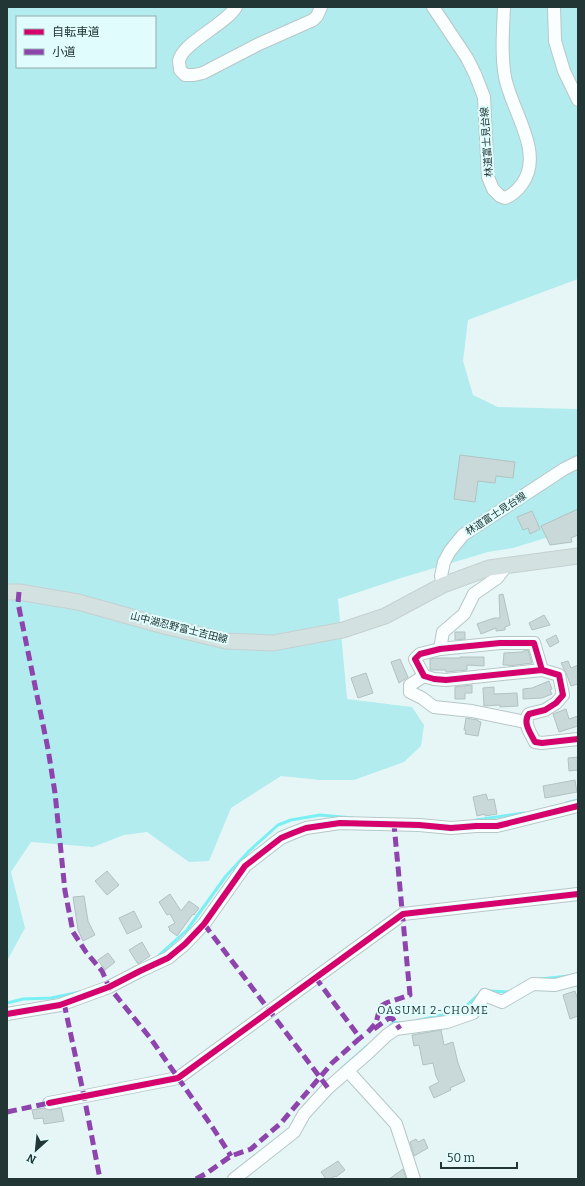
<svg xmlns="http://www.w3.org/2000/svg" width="585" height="1186" font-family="Bitter,'Noto Sans JP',serif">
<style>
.green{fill:#b2ecee;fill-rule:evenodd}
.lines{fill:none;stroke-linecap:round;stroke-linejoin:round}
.stream{stroke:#7aeff4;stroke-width:3}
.building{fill:#c9d9da;stroke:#b2c2c2}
.minor-casing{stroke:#b7c7c8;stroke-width:14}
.major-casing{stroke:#c6d0d0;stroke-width:17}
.minor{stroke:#fbfefe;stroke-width:12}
.major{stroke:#d4e1e1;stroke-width:15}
.quiet{stroke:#8e44ad;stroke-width:5;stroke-dasharray:10 5;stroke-linecap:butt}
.cycleway-casing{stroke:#e0fcfd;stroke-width:8}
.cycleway{stroke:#d6006c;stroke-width:6}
.labels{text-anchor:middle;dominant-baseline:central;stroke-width:4;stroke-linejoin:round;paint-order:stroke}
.street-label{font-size:10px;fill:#233636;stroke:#e0fcfd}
.neighbourhood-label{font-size:11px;letter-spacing:1px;fill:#233636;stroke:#e0fcfd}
</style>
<rect width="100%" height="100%" fill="#e6f6f7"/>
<path class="green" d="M7,7h571v272l-110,41 -5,41 10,34 25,12 80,2v119l-65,20 -25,4 -87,26 -63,21 9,100 65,8 12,18 -3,21 -17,16 -50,18h-34l-39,-4 -50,32 -22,53 -20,1 -42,-30 -23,3 -31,12 -62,-5 -20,30 14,56 -18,33zM17,17h138v50h-138z"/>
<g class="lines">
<g class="stream">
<path d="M566,803l12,-3"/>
<path d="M476,820l48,-7"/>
<path d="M157,957l30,-27 39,-54 23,-25 29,-26 13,-5 29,-5 33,3"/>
<path d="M540,979l29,-3"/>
<path d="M490,991l18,1"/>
<path d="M7,1003l16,-4 28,-1 29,-6"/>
<path d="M415,1021l46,-10 20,-19"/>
<path d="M388,1028l6,-6 6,1"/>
<path d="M341,1069l26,-23"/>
</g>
</g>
<g class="building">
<path d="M460,455l55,7 -2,16 -17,-2 -1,7 -17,-2 -3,21 -21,-3z"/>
<path d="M578,509v26l-7,3 1,4 -22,3 -9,-19z"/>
<path d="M532,511l8,18 -10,5 -2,-6 -5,2 -6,-13z"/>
<path d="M503,594l7,31 -5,2v3l-9,1v-3l-15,6 -4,-10 17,-6h6l-1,-23z"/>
<path d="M544,615l6,10 -18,5 -3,-7z"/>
<path d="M455,632h10v7l-10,1z"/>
<path d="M556,635l3,7 -9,5 -4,-7z"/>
<path d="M525,650h3l4,13 -23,3v-1h-6l1,-12 18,-1z"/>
<path d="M460,657h24v9l-17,-1v5l-21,2v-2h-16v-11l6,-1h24z"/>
<path d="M400,659l8,18 -9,6 -8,-21z"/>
<path d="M568,661l3,7 7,-3v19l-7,2 -5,-13 -5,-10z"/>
<path d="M366,673l7,20 -15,5 -7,-20z"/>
<path d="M549,681l3,8 -2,1 2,4 -10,4 -19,1v-10l9,-1z"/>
<path d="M472,685v8h-7v6h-10v-12z"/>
<path d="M494,687v7l23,-1 1,13 -18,1v-2l-16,1 -1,-18z"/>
<path d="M566,709l3,10 9,-3v10l-19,6 -6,-18z"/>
<path d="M466,718l12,2v1l3,1 -3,14 -13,-2 1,-4h-2z"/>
<path d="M578,757v13l-9,1 -1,-13z"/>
<path d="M575,780l2,12 -32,6 -2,-12z"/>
<path d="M486,794l2,6 6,-1 3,15 -12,2v-2l-8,2 -4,-19z"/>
<path d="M107,871l12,14 -12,10 -12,-14z"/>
<path d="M170,894l11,17 8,-10 10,7 -5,7 -1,-1 -16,22 -8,-6 1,-1 -2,-2 7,-4 -5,-9 -3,1 -8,-13z"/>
<path d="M84,896l4,25 7,14 -12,6 -5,-11 -5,-33z"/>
<path d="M134,911l8,16 -15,7 -8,-16z"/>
<path d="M142,942l8,14 -12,8 -9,-14z"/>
<path d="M108,953l7,9 -10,8 -7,-10z"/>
<path d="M575,991l3,9v16l-8,3 -7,-24z"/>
<path d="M441,1030l3,15 9,-3 5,21 7,18 -15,7 1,2 -17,8 -5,-11 10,-5 -3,-6 -3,-13 -10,2 -4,-20 -5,1 -2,-11z"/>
<path d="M43,1108l7,2 11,-2 3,13 -20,3 -1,-6 -9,1 -2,-9z"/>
<path d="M416,1139l2,3 6,-3 4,9 -14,8 -4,-14z"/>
<path d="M338,1161l7,9 -9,7 -1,-1 -4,3h-5l-5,-7z"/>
<path d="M403,1169l3,10h-17z"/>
</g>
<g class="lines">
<g class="minor-casing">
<g id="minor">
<path d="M236,7c-11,18 -54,36 -57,54 0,3 1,6 1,9l5,5h9l9,-2 56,-29 54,-24 4,-4 4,-9"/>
<path d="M433,7l34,51 8,16 9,23 4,80 5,12 7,7 5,2c8,-3 12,-7 17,-14 23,-31 -11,-74 -17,-107 -4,-23 -2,-46 -1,-70"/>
<path d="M554,7l1,34 9,30 14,29"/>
<path d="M443,585l-2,-9 3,-14 6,-11 13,-16 101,-66 14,-7"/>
<path d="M440,649l3,-17 21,-18 10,-20 23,-16 10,-13"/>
<path d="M542,670l-96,10 -12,-1 -10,-3 -9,-17 5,-5 20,-5 60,-6h34l8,27 17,5 4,20 -7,8 -11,7 -16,4c-7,8 2,20 6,28l7,1 36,-4"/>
<path d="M424,676l-14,9v7l12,6 12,9 38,4 53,11"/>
<path d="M7,1014l53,-9 49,-18 31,-16 28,-13 17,-14 19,-20 41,-58 36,-28 12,-5 13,-5 34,-5 79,2 32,3 25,-2h21l81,-20"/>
<path d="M348,1071l48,53 18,55"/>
<path d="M49,1103l129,-25 225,-164 175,-20"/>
<path d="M234,1179l60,-47 10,-18 24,-26 40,-35 19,-18 9,-6 51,-7 26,-9 12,-18 17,7 31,-18 22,1 23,-6"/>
</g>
</g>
<g class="major-casing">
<path id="major" d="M7,592h12l59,10 86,24 62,15 47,2 70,-13 42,-14 58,-31 46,-17 89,-12"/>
</g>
<use href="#minor" class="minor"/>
<use href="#major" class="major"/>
<g class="quiet">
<path d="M19,592l-1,11 30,146 7,44 10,98 8,41 13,20 16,19 7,16 42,52 62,89 18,28"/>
<path d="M204,924l124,164"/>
<path d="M315,977l45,61 3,-2"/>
<path d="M64,1003l20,93 16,83"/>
<path d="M374,1029l15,-11 4,1 7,10"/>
<path d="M368,1032l8,-9 4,-16 6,-4 24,-8 -16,-171"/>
<path d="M7,1112l42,-9"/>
<path d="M196,1179l11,-6 24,-17 20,-7 30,-26 51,-60 28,-25"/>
</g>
<g class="cycleway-casing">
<g id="cycleway">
<path d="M542,670l-96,10 -12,-1 -10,-3 -9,-17 5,-5 20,-5 60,-6h34l8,27 17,5 4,20 -7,8 -11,7 -16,4c-7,8 2,20 6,28l7,1 36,-4"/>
<path d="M7,1014l53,-9 49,-18 31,-16 28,-13 17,-14 19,-20 41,-58 36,-28 12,-5 13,-5 34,-5 79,2 32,3 25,-2h21l81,-20"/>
<path d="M49,1103l129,-25 225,-164 175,-20"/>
</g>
</g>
<use href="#cycleway" class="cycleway"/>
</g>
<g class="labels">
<g class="street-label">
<text transform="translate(487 142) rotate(-94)">林道富士見台線</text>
<text transform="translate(496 514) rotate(-33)">林道富士見台線</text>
<text transform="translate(179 628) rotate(14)">山中湖忍野富士吉田線</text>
</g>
<g class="neighbourhood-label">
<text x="433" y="1010">OASUMI 2-CHOME</text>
</g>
</g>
<rect width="585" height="1186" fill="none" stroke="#233636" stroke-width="16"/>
<rect x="16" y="16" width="140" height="52" fill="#e0fcfd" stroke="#94adad"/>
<rect x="24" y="29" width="20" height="6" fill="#d6006c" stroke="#94adad"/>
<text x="52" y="36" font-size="12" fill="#233636">自転車道</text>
<rect x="24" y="49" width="20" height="6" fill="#8e44ad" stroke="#94adad"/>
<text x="52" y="56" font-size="12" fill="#233636">小道</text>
<g transform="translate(36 1150) rotate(207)" stroke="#e0fcfd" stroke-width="3" paint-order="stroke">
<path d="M0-3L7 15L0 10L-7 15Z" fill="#233636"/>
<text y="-6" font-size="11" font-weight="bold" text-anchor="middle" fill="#233636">N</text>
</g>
<path d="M441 1162v6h76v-6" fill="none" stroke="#233636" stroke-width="2"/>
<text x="447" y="1162" font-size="12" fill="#233636" stroke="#e0fcfd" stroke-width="3" paint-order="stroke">50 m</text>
</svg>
